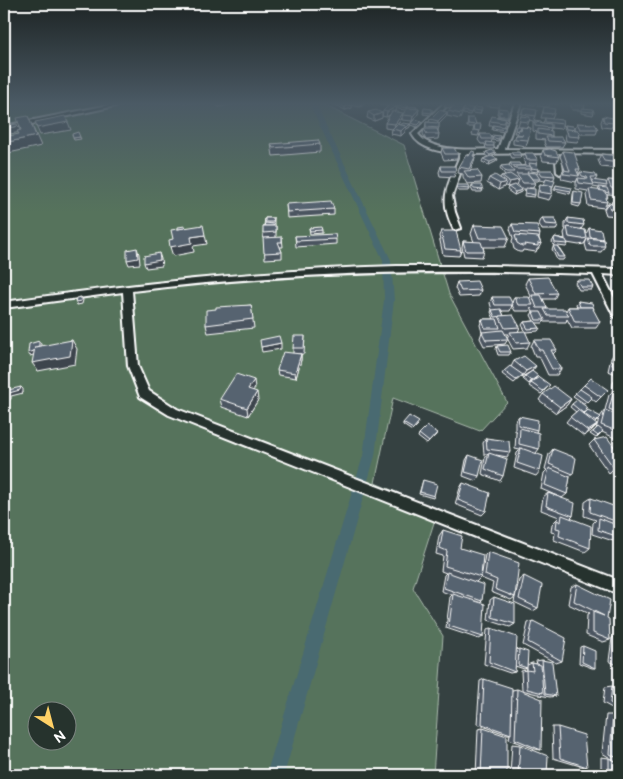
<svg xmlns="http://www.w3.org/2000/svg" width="623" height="779" font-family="'Balsamiq Sans',sans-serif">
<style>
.green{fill:#56735b;stroke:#aab9ad;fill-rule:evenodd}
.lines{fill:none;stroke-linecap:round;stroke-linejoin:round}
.canal{fill:#4a6a71;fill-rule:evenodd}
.street-casing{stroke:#fff;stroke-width:4}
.street{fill:#26332d;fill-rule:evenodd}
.wall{fill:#4b5560;stroke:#fff;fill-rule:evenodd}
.shaded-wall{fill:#3d454e;stroke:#fff}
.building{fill:#576370;stroke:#fff}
</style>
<rect width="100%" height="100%" fill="#354141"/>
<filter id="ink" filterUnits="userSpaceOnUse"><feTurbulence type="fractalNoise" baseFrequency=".02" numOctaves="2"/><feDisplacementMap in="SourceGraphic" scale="10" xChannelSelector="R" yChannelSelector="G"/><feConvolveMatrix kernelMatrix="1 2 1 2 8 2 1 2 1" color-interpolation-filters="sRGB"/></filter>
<g filter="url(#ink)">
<path class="green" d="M4,103h316l84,42 45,149 58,108 -27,29 -87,-33 -18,85 63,27 -25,78 30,48 -10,139h-429zM38,712h30v30h-30z"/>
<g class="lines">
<path class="canal" d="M309,103h6l76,157 3,40 -19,156 -91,319h-18l97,-319 21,-156 -1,-40z"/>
<g class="street-casing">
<g id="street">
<path d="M119,103h10l-125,27v-4z"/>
<path d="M444,103h6l-32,31c14,20 59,15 80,15l17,-46h6l-16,46 114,1v4l-61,-1 4,8 1,11 -3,2 -3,-2 -1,-11 -5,-8 -84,1 -15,42 3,16 6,16 -7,2c-17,-33 -5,-46 7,-77 -16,0 -41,-3 -49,-19z"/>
<path d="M615,103h4v5l-2,-1z"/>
<path d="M397,266h95l127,3v6l-17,-1 17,33v12l-5,-3 -21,-42c-154,-5 -308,-2 -461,17l6,75 11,25 28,18 442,171v14l-450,-179 -29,-18 -12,-31 -5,-74 -119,16v-6c130,-19 261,-32 393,-36z"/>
</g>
</g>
<use href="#street" class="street"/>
</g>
<g class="wall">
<path d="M213,103h24l-18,4z"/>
<path d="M333,103h14l4,1v-1h13v1l-4,3 -8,-2v3l-7,2 -12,-6z"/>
<path d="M381,103h17l-2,3h1l-1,5v1l7,2 3,-4h-1l-7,-1v-3l19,1 -1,2h3l-1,5 -6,7h10v3l-4,3 -8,-2 2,-4 -10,-1v-2l-4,7 12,2 -5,3v2l-4,4 -10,-2 1,-5 -7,-1v-5l5,-8 -4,2 -4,-1 1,-5 5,-5 -7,-1z"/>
<path d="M446,103h19l-1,2h1l-1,4 8,2 -2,4 -7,-1v-2l-3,7 -13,-3 1,-5 3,-3 -7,-1z"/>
<path d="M486,103h14l-2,4 -12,-1z"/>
<path d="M523,103h13l-1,2 -13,-1z"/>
<path d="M538,103h21v1l-9,-1 -1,4 -12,-1z"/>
<path d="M570,103h15v2l-1,3 10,4 -1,3 -12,-2v-3h-9z"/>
<path d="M474,107l8,1 -2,6 -8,-1z"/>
<path d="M544,107l10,7 -2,5 11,5 -2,5 -10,-1 -1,3 2,5v1l13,5 -3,5h-16l-2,-5 1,-2 -9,-1v-5l1,-2 -4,-1v-10l-4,-1 -2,8 -6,-1 -1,2 8,11 -2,6 -13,-2v-4l2,-5h1l1,-2h-3l2,-5 2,-2 5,-18 13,8 -2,4 9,3 2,-5h-4z"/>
<path d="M424,108l8,1 -1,6 -8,-1z"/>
<path d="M498,108l10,8 -1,7h-2l-2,4 2,3 -1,2 -12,-2 1,-4h-4l1,-5 8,-5v-2h-1z"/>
<path d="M368,112l14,6 -8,3 -7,-3z"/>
<path d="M447,112l-1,5 -7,7 -1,8 1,2 -1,5 -12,1 -3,-6 1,-5h1l1,-7h3l1,-3z"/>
<path d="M603,116l11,7 -3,5 -9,-1 -1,-5z"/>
<path d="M468,118l12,13 -2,5 -6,-1 2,-8h-7z"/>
<path d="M577,123l21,6 -2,5h-17l1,3 -3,5 -11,-1 -1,-7 1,-2 -2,-5 1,-2 11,5 -1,-2z"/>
<path d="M480,134l11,3 9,-1 -2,5 -6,-1 -1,3 3,3v3h-8l-1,-5h-4l-3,-4z"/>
<path d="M271,144h49v8l-47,4z"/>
<path d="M442,148l16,6 -1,5 -13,1 -3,-7z"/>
<path d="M543,150l16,7 -2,5 -14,-1 -2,-6z"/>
<path d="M563,151l17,18 -2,4 1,3 1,-4 17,5 -2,4 11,3 2,-4 11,1v14l-11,-1 -1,2 1,1 -2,3 1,2 -3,6 -16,-2 -2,-11 2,-4 -12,-2v-6l2,-5 -2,4 -14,-3 -1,-3 2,-6h2l-5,-14zM593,187l6,1 -1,3 -7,-1z"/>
<path d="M486,152l9,3 -2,1 4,5 -8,4 -7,-3 1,-3 5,-2 -3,-2z"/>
<path d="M511,152l10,3 -1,3h-8l-2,-4z"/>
<path d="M525,153l13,7 -2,4 2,5 -1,3 -6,-1 -1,1 7,2 2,-4 16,6 -2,5v5l-1,3v5l-3,6 -12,-3 1,-7 2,-6 3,1 2,-4 -6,-1 -1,1h-4l1,2 -2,5h-4l6,7 -1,2 -10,-1 1,-7h-4l-4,-5 -1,2 5,6 -7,3 -7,-5 1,-3 -3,-1 -1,1 -6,3 -11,-7 2,-5h11l1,-2 4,-1 -5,-7 1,-2h8l1,-3 11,3 4,-1 -2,-7z"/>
<path d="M601,154l18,2v13l-18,-2 -3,-7z"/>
<path d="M474,157h1l-1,5 -4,9 12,6 -1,6 -14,1 -4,-7v-3l-5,-1 1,-6z"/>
<path d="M441,166l15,5 -2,6 -14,-1 -1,-4z"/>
<path d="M457,185l13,4 -1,2h-11l-1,-4z"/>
<path d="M472,185l11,5 -1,2h-9l-2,-4z"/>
<path d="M556,185l15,6 -1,3 -16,-4z"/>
<path d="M574,191l7,13 -2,3 -7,-2 1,-11z"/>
<path d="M611,202l8,1v13l-13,-1 -2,-6 4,-6h2z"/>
<path d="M286,204l48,5v6l-47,3z"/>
<path d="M265,218h9v8h2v12l6,-1 1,10h-3l2,5v6l-17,1 -2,-26z"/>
<path d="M542,218l16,7 -2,5h-14l-3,-6z"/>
<path d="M568,218l16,7 -3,4 5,5 3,-6 14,11 -1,1 3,6 -4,6 -14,-1 -2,-7 2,-5 -3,5 -5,1 -12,-2 1,1 -2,3 -8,-1 7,11 -2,3h-6l-5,-11 2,-3 -2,-4 3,-5 10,2 -1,-6 2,-4h-1v-6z"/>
<path d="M512,224l28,10 -1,4 2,6 -3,5h-1l-1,3 -13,-2 -1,2h-3l-5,-3 -2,-8 1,-3 -3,-9z"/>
<path d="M474,225l35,13 -4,9h-22l1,4 -2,6 -18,-1 -2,-9 1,-6 11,1 -3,-8z"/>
<path d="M309,228l13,2v3l-12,1z"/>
<path d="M618,228h1v8l-3,-5z"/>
<path d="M441,231l20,19 -2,6 -16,-1 -4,-19z"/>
<path d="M295,236l41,3v5l-40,3z"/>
<path d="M528,278l29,15 -3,6h-11l4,9 -1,1 20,2 2,-4h9l-1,-3 2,-3 16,8 -1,2 7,11 -4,6h-24l-5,-9 -1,3h-21l-1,-1 -1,2h-7l4,5 -2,3 -12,1 -4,-7 2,-3 10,-1 -3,-6 2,-3 -2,-4 -1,3h-15l-3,-6 -2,6h-8l2,5 16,11 -2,5 12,10 -3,6 -14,1 -6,-11 2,-4h-4l3,5 -3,5 -21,2 -4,-8 2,-6 -2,-7 2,-6h12l-3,-7 1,-2 -2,-7 2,-6 20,6 2,-6 16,1 1,-2 -6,-12z"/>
<path d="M577,280l16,7 -2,3h-12l-4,-7z"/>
<path d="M457,282l24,8 -2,6 -20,1 -4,-9z"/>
<path d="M251,305l3,23 -46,5 -2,-8 10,-16z"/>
<path d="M305,336l-1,18h-9h6v6l-5,18 -18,-3 -1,-5 16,-17v-5z"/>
<path d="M534,340l23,10 -4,4 8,15 -4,6h-9l-9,-19h-4l-4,-10z"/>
<path d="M497,346l14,6 -2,3h-11l-2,-6z"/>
<path d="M615,352l4,1v22l-11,-4 3,-13z"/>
<path d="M514,361l22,5 -4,5 4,7 -7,6 -6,-5 2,-3 5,-3 -8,3 -8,7 -12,-9 2,-3 7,-4z"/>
<path d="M617,377l2,1v62l-17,-8 -6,6 -6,-4 6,-5 3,-10 -4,4 -3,7 -8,6 -18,-14 4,-5 6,-5 -6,-5 2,-3 16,4 -5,6h1l16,3 5,-7 4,-15 3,-3 1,-9z"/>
<path d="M531,383l17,4 -7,7 -12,-8z"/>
<path d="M584,385l24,5 -12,12 -5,-4 -6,6 -12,-8z"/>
<path d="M255,388l-2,3 5,9 -10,16 -26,-9 -2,-8z"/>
<path d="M543,394l28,5 -4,6 -11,8 -17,-13z"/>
<path d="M519,416l18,14 -1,2 3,17 -3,4 4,18 -4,5 -22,-8 3,-15 3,-3 -5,-1 1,-16 1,-2h-2v-10z"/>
<path d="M403,423l15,2 -6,6 -9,-6z"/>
<path d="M437,433l-1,2 -9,9 -9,-7 1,-3z"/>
<path d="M486,438l24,14 -3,5 -11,-2 7,21 -3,5 -18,-7 3,-16 3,-4h-4l-1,-11z"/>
<path d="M594,440l20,6 5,-5v43h-1l-1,-11 2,-2 -10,2 -20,-28z"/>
<path d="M553,449l20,25 -3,2 -3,18 -5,4 11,18 -2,2 19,30 -5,4 -31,-12 1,-7 -4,-1 1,-8 7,-7 -18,-7 2,-13 5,-4 14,5 -21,-9 3,-16 3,-3 -2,-1 4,-15z"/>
<path d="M469,455l10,21 -3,5 -13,-5 3,-16z"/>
<path d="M423,480l11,16 -1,2 -14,-4z"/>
<path d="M463,483l23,28 -4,4 -27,-11 5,-16z"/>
<path d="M591,498l24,23 -3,2 7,3v19l-3,-1v-5l-3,2 -21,-7 1,-11 3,-3 -12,-4 1,-14z"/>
<path d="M443,530l17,18 21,29 -5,5 6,19 -1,1 2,35 -4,2 -33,-11 4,-31 2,-2 -11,-4 3,-16 2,-2 -5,-2 2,-15 -7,-2 3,-18z"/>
<path d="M488,552l27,45 -4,3 -20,-8 2,-9 -12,-5 4,-23z"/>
<path d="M524,576l14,32 -5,3 -19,-9 5,-22z"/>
<path d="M577,584l30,34 3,22 -7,2 -17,-7 1,-20 2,-1 -21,-10 3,-17z"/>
<path d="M494,597l21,27 -5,3 -22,-7 2,-20z"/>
<path d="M533,621l29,40 -6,2 -33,-18 5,-22z"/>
<path d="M491,628l25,22 3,-1 8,16 5,-2 5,1 -1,-3 6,-1 14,36 -6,1 -11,-2v-1h-2l-15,-4 -1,-19 6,-1v-2l-3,1 -9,-3v6l-5,1 -26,-9 3,-34z"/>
<path d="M619,636v30l-10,-5 3,-23z"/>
<path d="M583,646l12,22h-3l-13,-5 1,-16z"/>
<path d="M484,679l27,20 1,-9 5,-1 24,61 -6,-1 -26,-10 1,-5h-4l-29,-10 3,-43z"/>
<path d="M612,686l7,4v22l-16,-9 2,-16z"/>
<path d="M606,715h7l6,3v45l-17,-10z"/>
<path d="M552,727h6l29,40 -7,-1 -27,-8z"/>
<path d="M483,728l24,47h-31l2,-46z"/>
<path d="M512,744l8,1 27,30h-37z"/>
<path d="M601,757l8,1 10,17h-18z"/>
<path d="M555,770l32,5h-31z"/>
</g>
<g class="shaded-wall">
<path d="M219,103h18l-18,4z"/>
<path d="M361,103h3v1l-4,3z"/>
<path d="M352,105v3l-7,2v-3z"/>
<path d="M397,106l-1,5 -10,6 1,-5z"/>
<path d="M419,109l-1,5 -6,8 1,-6z"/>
<path d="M447,112l-1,5 -9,9 1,-5z"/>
<path d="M382,113v5l-8,3v-5z"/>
<path d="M403,113l-1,5 -8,11 1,-5z"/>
<path d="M28,116l13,30 -37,8v-11l32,-7z"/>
<path d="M68,122l3,8 -31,5 -4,-9z"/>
<path d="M410,124v3l-5,3v2l-4,4v-5l5,-5z"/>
<path d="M18,126l3,6 -17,3v-6z"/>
<path d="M80,137l1,2 -7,1 -1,-2z"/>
<path d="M496,153l-1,2 -6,2 1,-2z"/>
<path d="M498,159l-1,2 -8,4 1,-3z"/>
<path d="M519,180l-2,5 -10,2 2,-5z"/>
<path d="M506,182l-2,5 -6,3 2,-6z"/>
<path d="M522,190l-1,2 -7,3 1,-3z"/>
<path d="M205,235l2,9 -14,2 1,6 -21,4 -3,-9 21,-10z"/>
<path d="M137,248l2,6 1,10 -11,1 -2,-5z"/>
<path d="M159,253l2,6 1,7 -16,2 -2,-5z"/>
<path d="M81,297l2,3 -1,4 -5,1 -2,-3z"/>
<path d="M72,340l5,9 -2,15 -37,7 -6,-8z"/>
<path d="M39,341l2,3 -1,9 -10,3 -2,-3z"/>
<path d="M281,343v6l-19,3 -1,-5z"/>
<path d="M301,354v6l-5,18 -1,-5z"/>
<path d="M536,366l-4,5 -10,6 4,-6z"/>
<path d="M538,376l-2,2 -7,6 2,-3z"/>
<path d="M254,380l1,8 -6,9 -1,-8z"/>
<path d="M21,387l2,2v4l-12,3v3l-5,2 -2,-2v5v-8z"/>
<path d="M257,392l1,8 -10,16 -1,-8z"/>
<path d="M571,399l-4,6 -11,8 4,-6z"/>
<path d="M597,425l-5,5 -8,6 4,-5z"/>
<path d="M619,467v4l-10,2 5,-5z"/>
</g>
<g class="building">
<path d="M335,103h12l5,2 -7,2z"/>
<path d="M391,103h6l-2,2 -5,-1z"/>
<path d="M446,103h8l-2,3 -7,-2z"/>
<path d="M456,103h8l-1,2 -7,-1 -2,1z"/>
<path d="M573,103h12v2h-11z"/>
<path d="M401,104l8,1 -3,3 -8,-2z"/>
<path d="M456,104l9,1 -4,9 -13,-3z"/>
<path d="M389,105l8,1 -10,6 -4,-1z"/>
<path d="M409,106l8,1 -2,2 -7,-1 -2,1z"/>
<path d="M465,107l8,1 -2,5 -8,-2z"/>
<path d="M474,107l8,1 -1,3 -8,-1z"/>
<path d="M544,107l11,2 -1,5 -11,-1z"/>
<path d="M408,108l11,1 -6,7 -11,-1z"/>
<path d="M424,108l8,1v4l-9,-1z"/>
<path d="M498,108l10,1v7h-9v-4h3l-4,-1z"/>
<path d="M523,108l14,2 -1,6 -14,-2z"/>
<path d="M582,108l11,1 1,3 -12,-1z"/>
<path d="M376,110l6,3 -8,3 -6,-4z"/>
<path d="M439,110l8,2 -9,9 -8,-2z"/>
<path d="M392,111l11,2 -8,11 -10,-1z"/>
<path d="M28,116l8,20 -32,7v-6l15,-3 -2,-3 4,-1 -4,-12z"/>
<path d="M65,116l3,6 -31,6 -2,-6z"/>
<path d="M492,116l14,3 -2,4 -14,-2z"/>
<path d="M497,116l11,2 -1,3 -2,-1 1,-1 -9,-2z"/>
<path d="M521,116l9,1 -1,5 -10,-1z"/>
<path d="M603,116l10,2 1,5 -10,-1z"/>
<path d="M468,118h6l2,6h-1v1l-7,-1z"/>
<path d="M545,118l17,2 1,4 -18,-2z"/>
<path d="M415,119l7,2 -4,4 -7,-2z"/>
<path d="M534,120l7,1 1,2 -7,-1v2l-1,-1z"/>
<path d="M426,122l13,1v5l-13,-1z"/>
<path d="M535,122l16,2v4l-16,-2z"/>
<path d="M403,123l7,1 -4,4v-2l-6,-1z"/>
<path d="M577,123l18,1 3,5h-18z"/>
<path d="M17,124l1,2 -14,3v-3z"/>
<path d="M397,124l9,2 -5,5 -9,-2z"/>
<path d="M475,124h6l-1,7 -6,-1z"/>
<path d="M493,125l12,2v3l-12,-2z"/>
<path d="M565,125l8,1 2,4 -9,-1z"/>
<path d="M516,126h5l-1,3h-2v2l-3,-1z"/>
<path d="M522,127l9,1 -3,12 -13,-1v-4h8l-6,-1 1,-5 3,1z"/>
<path d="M424,129h13l2,5h-12z"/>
<path d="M538,129l14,2v5l-14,-2z"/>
<path d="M567,129l11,1 2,7 -12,-1z"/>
<path d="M78,132l2,5 -7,1 -1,-4z"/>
<path d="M480,134h10l3,5h-11z"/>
<path d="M492,135l8,1 -2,3 -7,-2z"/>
<path d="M546,137h16l3,5 -17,-1z"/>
<path d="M318,140l2,4 -47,4 -2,-4z"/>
<path d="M486,142l8,1v3h-7z"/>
<path d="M442,148h12l4,6h-13z"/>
<path d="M550,149l6,2 3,6 -14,-2 -2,-5z"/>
<path d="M492,150l4,3 -6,2 -4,-3z"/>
<path d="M472,151l3,1 -2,4 2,1 -6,12 -10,-2 7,-12 3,1z"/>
<path d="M563,151l11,1 6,17h-4l3,7 -15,-2 -1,-4 7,1z"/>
<path d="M511,152h8l2,3h-8z"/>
<path d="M525,153h8l5,7h-11z"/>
<path d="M601,154l18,2v7l-15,-2z"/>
<path d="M491,156l7,3 -8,3 -7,-3z"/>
<path d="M510,163h9l2,3h-8v1z"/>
<path d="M529,163l8,1 1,5 -7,-1z"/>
<path d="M509,165l5,7h-8l-5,-6z"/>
<path d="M441,166h14l1,5h-14z"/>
<path d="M513,166h17l2,3h-17z"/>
<path d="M477,170l5,7 -13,1 -5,-7z"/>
<path d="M539,170h13l3,6 -13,-1z"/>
<path d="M527,172l9,1 4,6h-8z"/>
<path d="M580,172l15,2 2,3h-6l3,8 -15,-2 -1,-5 10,1 -1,-2 -5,-1z"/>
<path d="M510,174l9,6 -10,2 -8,-6z"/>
<path d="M516,174h12l7,9h-12z"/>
<path d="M495,175l11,7 -6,2 -11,-6z"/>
<path d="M546,179l9,2 -2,5 -9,-2z"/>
<path d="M592,180l14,2 1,4 -13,-2z"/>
<path d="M608,180l11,1v8l-8,-1z"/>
<path d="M540,184l12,2v8l-13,-2z"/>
<path d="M457,185h12l1,4 -12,-1z"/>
<path d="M472,185h9l2,5 -9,-1z"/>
<path d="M515,185l7,5 -7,2 -7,-5z"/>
<path d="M556,185l16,3 -1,3 -16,-3z"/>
<path d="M599,187l8,1 2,5 -8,-2z"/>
<path d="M526,188l9,1v6l-10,-2z"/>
<path d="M589,189l15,2 4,6h-2l1,5 -16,-2z"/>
<path d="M574,191l9,2 -2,11 -8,-1z"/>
<path d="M331,201l3,8 -47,3 -1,-8z"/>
<path d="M611,202l8,1v7l-9,-1 -2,-6 4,1z"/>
<path d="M265,218h9l-1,4h-8z"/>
<path d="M542,218h13l3,7 -13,-1z"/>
<path d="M568,218l15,2 1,5 -16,-2z"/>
<path d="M265,223l9,1 -1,2h-9z"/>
<path d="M512,224l25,1 3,9 -25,-2z"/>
<path d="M203,225l2,10 -14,2 1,6 -22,4 -1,-7 4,-1 -2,-9z"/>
<path d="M474,225l29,1 6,12h-30z"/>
<path d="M185,226v2l-7,1v-2z"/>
<path d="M263,226h13v6l-13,1z"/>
<path d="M321,227l1,3 -12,1 -1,-3z"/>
<path d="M567,227l18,3 2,8 -5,1 -13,-2z"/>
<path d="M589,228l12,2 2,9 -13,-2z"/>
<path d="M441,231h15l5,19 -16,-1z"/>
<path d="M335,234l1,5 -40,2 -1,-5z"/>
<path d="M515,235l23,2 3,7 -3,-1v3l-14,-2 1,2h-3l-5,-3z"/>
<path d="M282,237v5h-4l4,10 -18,1 -1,-15z"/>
<path d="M555,237l11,3 2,4 -13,-1 -1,-4z"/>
<path d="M588,238l16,2 1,6h-15z"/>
<path d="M463,241l18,1 3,9h-18z"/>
<path d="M553,246h4l8,11h-7z"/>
<path d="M137,248l1,10 -11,2v-10z"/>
<path d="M159,253l1,7 -16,3v-7z"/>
<path d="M548,277l9,16 -21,1 -8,-16z"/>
<path d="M577,280h12l4,7h-12z"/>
<path d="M477,281l4,9 -20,1 -4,-9z"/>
<path d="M532,295h9l6,13h-10z"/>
<path d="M81,297v4l-6,1 1,-4z"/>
<path d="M492,297h17l4,8h-18z"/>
<path d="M514,297h15l4,8h-15z"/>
<path d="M578,301l14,2 2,6h-1l-1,-2h-12z"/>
<path d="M251,305l2,14 -47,6v-15l10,-1v-2z"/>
<path d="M568,307h24l8,15h-25z"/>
<path d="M501,309l3,7 -9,1 -3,-7z"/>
<path d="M544,309h21l4,7h-21z"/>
<path d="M533,312h8l4,8h-9z"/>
<path d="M513,315l7,12 -15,1 -6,-12z"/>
<path d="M482,319h15l3,9h-15z"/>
<path d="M535,321l5,7 -12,1 -4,-7z"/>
<path d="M503,330l5,9 -22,1 -4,-8z"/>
<path d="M525,331l5,11 -14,1 -6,-11z"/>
<path d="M279,336l2,7 -20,4 -1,-7z"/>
<path d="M294,336h11l-1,12h-11z"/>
<path d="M72,340l-2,16 -38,7 3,-16z"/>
<path d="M534,340h17l6,10h-6l10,19h-9l-10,-19h-3z"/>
<path d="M39,341v5l-4,1 -1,4 -6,2 1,-9z"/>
<path d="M508,345l3,7h-11l-3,-6z"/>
<path d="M283,352l18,2 -6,19 -18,-3z"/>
<path d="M615,352l4,1v15l-7,-3z"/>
<path d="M524,356l12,10 -10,5 -12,-10z"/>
<path d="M510,366l13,9 -7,5 -12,-9z"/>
<path d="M532,371l6,5 -7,5 -6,-5z"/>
<path d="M236,374l18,6 -6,9 9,3 -10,16 -27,-9z"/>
<path d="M539,377l11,8 -7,6 -12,-8z"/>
<path d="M617,377l2,1v10l-3,-2z"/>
<path d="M591,378l17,12 -7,7 -17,-12z"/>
<path d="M554,386l17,13 -11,8 -17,-13z"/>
<path d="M21,387l-1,3 -11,3v4l-5,1v-7z"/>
<path d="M580,389l12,8 -5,5 -12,-9z"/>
<path d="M614,390l5,2v21l-10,-4z"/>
<path d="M577,400l11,8 -5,5 -11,-9z"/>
<path d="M578,410l19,15 -9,6 -18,-14z"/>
<path d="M588,410l13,7 -5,5 -12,-8z"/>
<path d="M605,410l14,6v16l-18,-7z"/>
<path d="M409,416l10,6 -6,7 -10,-6z"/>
<path d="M519,416l19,4 -1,10 -19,-5z"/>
<path d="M427,426l10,7 -8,9 -10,-8z"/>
<path d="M598,427l5,4 -5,5 -5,-4z"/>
<path d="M520,428l19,5v16l-20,-5z"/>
<path d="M607,437l12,17v13l-5,1 -20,-28z"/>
<path d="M486,438l23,3 1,11 -23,-3z"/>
<path d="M521,448l22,8 -3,15 -23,-8z"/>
<path d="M553,449l23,9 -3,16 -24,-10z"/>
<path d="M489,453l18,6 -4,17 -18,-7z"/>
<path d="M469,455l14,5 -4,16 -14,-4z"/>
<path d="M549,468l21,9 -3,17 -22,-9z"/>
<path d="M423,480l14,4 -3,12 -14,-4z"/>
<path d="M463,483l27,10 -4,18 -28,-11z"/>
<path d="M548,493l27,10 -2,13 -27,-10z"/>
<path d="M591,498l25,9 -1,14 -25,-9z"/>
<path d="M562,515l29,11 -1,22 -31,-12 1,-7 -4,-1 1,-8 4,2z"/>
<path d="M599,518l20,8v11l-21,-7z"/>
<path d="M443,530l19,6 -2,12 23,7 -2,22 -36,-11 2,-15 -7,-3z"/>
<path d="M488,552l31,11 -4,34 -20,-8 2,-9 -12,-5z"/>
<path d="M447,572l37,13 -2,16 -38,-13z"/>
<path d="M524,576l18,9 -4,23 -19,-9z"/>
<path d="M577,584l33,16 -3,18 2,1 1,21 -17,-7v-21l11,4 -30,-15z"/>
<path d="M453,594l32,10 -2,33 -34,-11z"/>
<path d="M494,597l21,7v20l-23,-7z"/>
<path d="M533,621l33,17 -4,23 -34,-19z"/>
<path d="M491,628l26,9 -2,35 -26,-10z"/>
<path d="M619,636v24l-3,-1z"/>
<path d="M583,646l12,5v17l-13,-6z"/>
<path d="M519,649l9,3 -1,16 -9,-3z"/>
<path d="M542,660l10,2 4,34 -11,-2z"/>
<path d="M532,663l9,2 2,28 -16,-4 -1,-19 7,1z"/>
<path d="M484,679l28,9 -1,46 -29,-10z"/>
<path d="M612,686l7,4v17l-9,-4z"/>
<path d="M517,689l25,10 -1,51 -26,-11z"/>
<path d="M613,715l6,3v41l-9,-5z"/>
<path d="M558,727l26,8 3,32 -27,-9z"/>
<path d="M483,728l24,8v39h-26z"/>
<path d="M520,745l28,11 -1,19h-29z"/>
<path d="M609,758l10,5v12h-10z"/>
<path d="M562,771l25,4h-25z"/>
</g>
</g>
<linearGradient id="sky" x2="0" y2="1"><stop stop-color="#1d2424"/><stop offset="0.49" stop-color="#4b5a65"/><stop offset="1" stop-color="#4b5a65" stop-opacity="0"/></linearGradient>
<rect width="623" height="212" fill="url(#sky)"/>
<rect width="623" height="779" fill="none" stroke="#26332d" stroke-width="20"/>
<rect x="10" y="10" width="603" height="759" fill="none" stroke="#fff" stroke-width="2" filter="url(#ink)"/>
<g transform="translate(52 726) rotate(144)"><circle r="24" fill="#26332d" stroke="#7d8581"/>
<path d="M0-4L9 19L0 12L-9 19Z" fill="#ffd166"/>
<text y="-8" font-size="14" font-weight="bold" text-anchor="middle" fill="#ffffff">N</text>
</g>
</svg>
